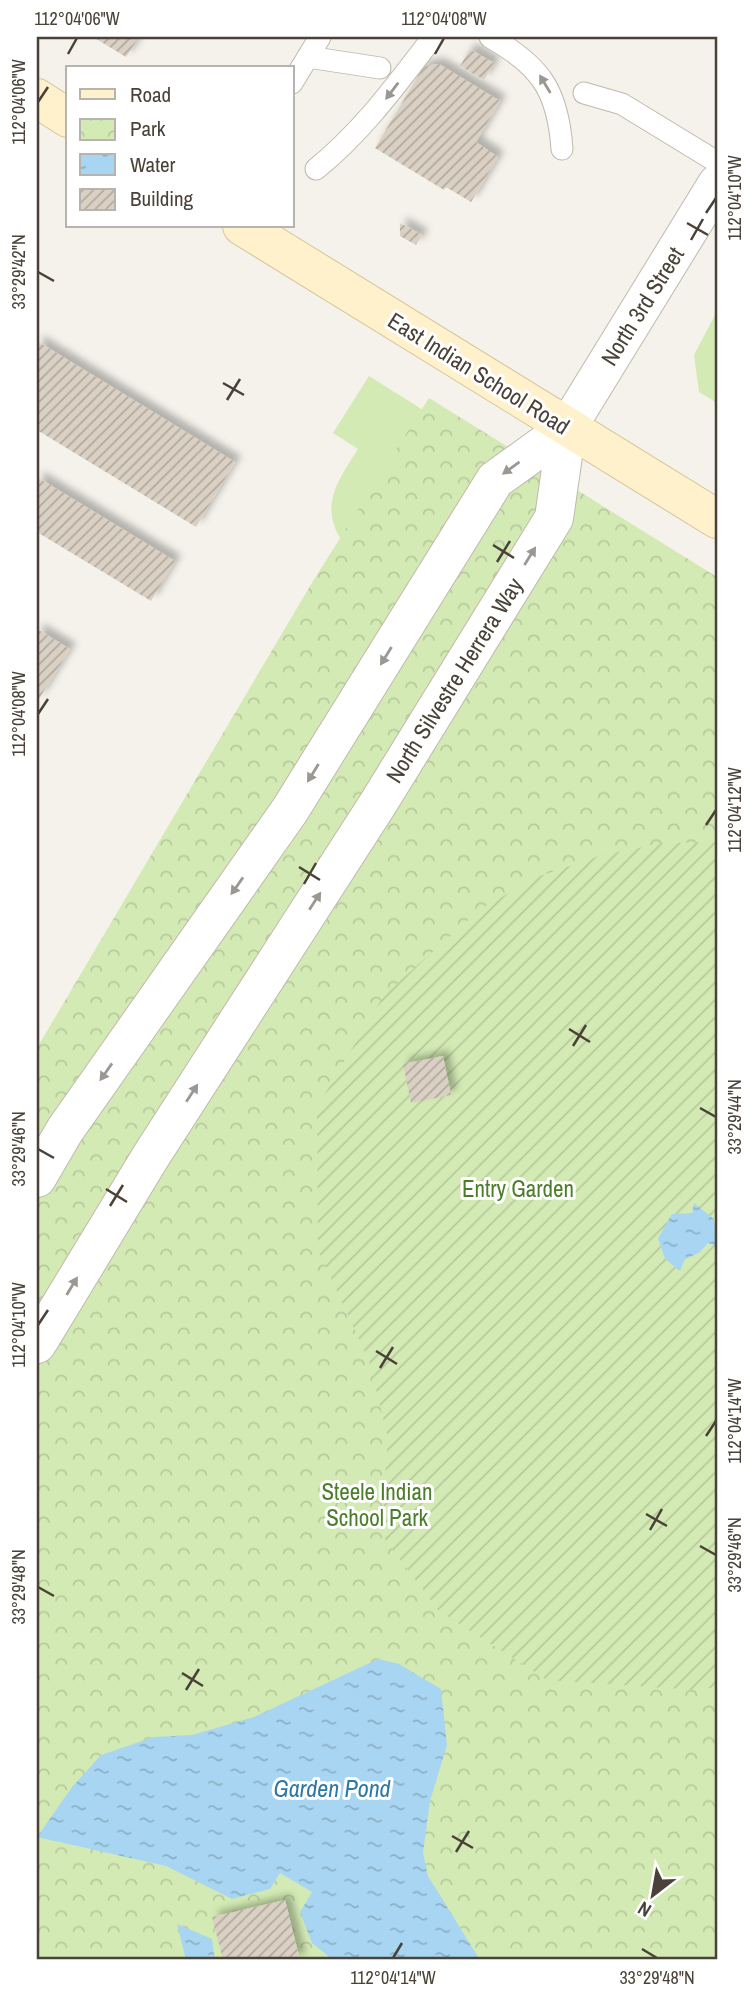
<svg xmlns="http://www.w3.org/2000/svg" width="754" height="1997" font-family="'Archivo Narrow',sans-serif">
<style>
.grass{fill:#d3eab4}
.park{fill:url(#park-crowns)}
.garden{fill:url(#garden-furrows)}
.water{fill:url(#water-ripples)}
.building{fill:url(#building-hatch);filter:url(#shadow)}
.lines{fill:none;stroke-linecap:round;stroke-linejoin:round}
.service-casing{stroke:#c1b9ad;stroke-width:23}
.minor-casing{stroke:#c1b9ad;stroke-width:40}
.tertiary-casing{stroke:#c1b9ad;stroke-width:40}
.secondary-casing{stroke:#d5c49a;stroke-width:40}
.service{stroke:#fff;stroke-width:21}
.minor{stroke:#fff;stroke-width:38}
.tertiary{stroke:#fff;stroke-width:38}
.secondary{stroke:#fff1cb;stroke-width:38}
.oneway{fill:#9b9792}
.ticks{fill:none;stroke:#4a4238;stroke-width:2.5}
.labels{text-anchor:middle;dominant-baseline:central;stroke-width:6;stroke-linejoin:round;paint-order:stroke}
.street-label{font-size:23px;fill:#4a4238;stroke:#fff}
.park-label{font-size:23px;fill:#4c7d2a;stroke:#fff}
.water-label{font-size:24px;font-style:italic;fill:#2c78a7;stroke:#fff}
.neatline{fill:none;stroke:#4a4238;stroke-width:2.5}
.ticks-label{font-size:18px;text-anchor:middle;fill:#4a4238}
</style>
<defs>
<pattern id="park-crowns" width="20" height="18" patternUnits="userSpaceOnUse" patternTransform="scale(1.75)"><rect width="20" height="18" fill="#d3eab4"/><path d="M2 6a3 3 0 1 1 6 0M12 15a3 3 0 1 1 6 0" fill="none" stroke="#b7ca9c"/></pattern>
<pattern id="garden-furrows" width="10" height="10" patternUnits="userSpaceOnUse" patternTransform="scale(1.75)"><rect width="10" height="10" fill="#d3eab4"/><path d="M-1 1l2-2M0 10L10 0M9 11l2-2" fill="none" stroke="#b7ca9c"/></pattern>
<pattern id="water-ripples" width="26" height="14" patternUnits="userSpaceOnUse" patternTransform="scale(1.75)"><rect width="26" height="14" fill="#a8d6f2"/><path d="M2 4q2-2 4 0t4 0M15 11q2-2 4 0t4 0" fill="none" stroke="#8bafc5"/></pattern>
<pattern id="building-hatch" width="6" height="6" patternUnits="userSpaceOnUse" patternTransform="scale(1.75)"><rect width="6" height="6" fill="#dad0c3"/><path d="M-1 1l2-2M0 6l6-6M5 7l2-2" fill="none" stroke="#b3aa9f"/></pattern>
<filter id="shadow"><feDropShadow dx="6" dy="-6" stdDeviation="3.5" flood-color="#0004"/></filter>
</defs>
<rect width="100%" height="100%" fill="#f5f2eb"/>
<g class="grass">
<path d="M717,311v92l-18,-11 -5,-37z"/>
<path d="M369,376l62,39 -85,132c-28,-38 -11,-62 12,-98l-25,-16z"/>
</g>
<path class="park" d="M429,398l288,179v1383h-680v-912l276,-467z"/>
<path class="garden" d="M717,842v845l-21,3 -149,-10 -108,-69 -58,-77 7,-96 -19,-77 -51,-111 -1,-143 67,-112 98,-87 55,-31 65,-22 62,-12z"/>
<g class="water">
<path d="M694,1203l20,16 3,27 -9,-3 -9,10 -14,6 -5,12 -15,-12 -7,-21 14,-24 20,-1z"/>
<path d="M378,1659l21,5 42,25 6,56 -17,56 -7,52 5,23 52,84h-147l-21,-17 -12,-31 12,-20 -32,-19 -10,16 -38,10 -66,-33 -129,-29 35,-50 29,-32 53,-18 38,-2 62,-18z"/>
<path d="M177,1924l35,15 3,21h-29z"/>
</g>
<g class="building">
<path d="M93,37h46l-13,20z"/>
<path d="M470,49l24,14 -10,17 -24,-14z"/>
<path d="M439,64l61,37 -24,41 22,15 -27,45 -25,-15 -2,3 -69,-42 49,-82z"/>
<path d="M400,223l22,12 -6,10 -16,-9z"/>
<path d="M37,341l198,121 -39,65 -159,-97z"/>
<path d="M37,477l138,84 -24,40 -114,-69z"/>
<path d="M37,629l33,20 -33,53z"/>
<path d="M443,1056l8,39 -40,8 -8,-39z"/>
<path d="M285,1900l15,60h-77l-11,-43z"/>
</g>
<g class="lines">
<g class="service-casing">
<g id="service">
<path d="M490,37c51,29 68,54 72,112"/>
<path d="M308,57l72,11"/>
<path d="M292,83l28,-46"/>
<path d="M584,93l38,11 95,58"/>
<path d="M316,169c47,-38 80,-84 117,-132"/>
</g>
</g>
<g class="minor-casing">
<g id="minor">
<path d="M37,1178l28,-48 225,-320 205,-330 72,-52"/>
<path d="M37,1344l114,-188 228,-354 175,-284 13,-90"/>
</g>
</g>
<g class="tertiary-casing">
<path id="tertiary" d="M567,428l150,-244"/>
</g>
<g class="secondary-casing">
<g id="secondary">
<path d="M37,98l31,20"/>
<path d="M242,226l475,293"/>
</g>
</g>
<use href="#service" class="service"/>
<use href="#minor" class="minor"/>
<use href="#tertiary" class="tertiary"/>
<use href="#secondary" class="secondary"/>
</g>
<defs><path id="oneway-solid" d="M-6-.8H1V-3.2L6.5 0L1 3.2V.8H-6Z" transform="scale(1.75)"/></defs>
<g class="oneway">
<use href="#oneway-solid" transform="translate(545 84) rotate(-121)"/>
<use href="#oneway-solid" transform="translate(392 91) rotate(127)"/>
<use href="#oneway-solid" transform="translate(511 468) rotate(144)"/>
<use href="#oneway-solid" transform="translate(530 556) rotate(-58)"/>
<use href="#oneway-solid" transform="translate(386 656) rotate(122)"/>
<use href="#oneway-solid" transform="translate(313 773) rotate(122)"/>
<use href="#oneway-solid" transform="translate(237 886) rotate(125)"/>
<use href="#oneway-solid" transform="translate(315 901) rotate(-57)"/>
<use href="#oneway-solid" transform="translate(106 1072) rotate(125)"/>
<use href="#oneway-solid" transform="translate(192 1093) rotate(-57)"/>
<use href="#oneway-solid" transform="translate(72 1286) rotate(-59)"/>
</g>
<path class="ticks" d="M68,54l9,-16M435,54l9,-16M38,102l10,-15M706,213l10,-15M687,223l21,12M691,240l12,-21M38,272l16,9M223,383l21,12M227,400l13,-21M493,545l21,13M497,562l13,-21M38,714l10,-15M706,825l10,-15M299,867l21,13M304,884l12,-21M569,1029l21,13M573,1046l13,-21M700,1108l16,9M38,1149l16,9M106,1189l21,13M110,1206l13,-21M38,1325l10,-15M376,1351l21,13M380,1368l13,-21M706,1436l10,-15M646,1514l21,12M650,1530l12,-21M700,1546l16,9M38,1587l16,9M182,1673l21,13M186,1690l13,-21M452,1836l21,12M456,1852l13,-21M642,1949l15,9M393,1958l9,-15"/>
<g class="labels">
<g class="street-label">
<text transform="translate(642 306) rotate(-58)">North 3rd Street</text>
<text transform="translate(479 373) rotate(32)">East Indian School Road</text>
<text transform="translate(454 680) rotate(-58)">North Silvestre Herrera Way</text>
</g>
<g class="park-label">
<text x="518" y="1188">Entry Garden</text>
<text x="377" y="1491">Steele Indian<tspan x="377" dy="26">School Park</tspan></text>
</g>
<g class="water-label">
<text x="332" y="1788">Garden Pond</text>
</g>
</g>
<rect width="754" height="1997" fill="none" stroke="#ffffff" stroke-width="77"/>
<rect x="66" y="66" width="228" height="161" fill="#ffffff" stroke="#b7b3af" stroke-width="2"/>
<rect x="80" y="89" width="35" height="10" fill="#fff1cb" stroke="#b7b3af" stroke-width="2"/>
<text x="130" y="102" font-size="21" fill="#4a4238">Road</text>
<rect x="80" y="119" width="35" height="21" fill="url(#park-crowns)" stroke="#b7b3af" stroke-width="2"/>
<text x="130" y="136" font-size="21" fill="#4a4238">Park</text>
<rect x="80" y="154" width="35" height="21" fill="url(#water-ripples)" stroke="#b7b3af" stroke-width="2"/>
<text x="130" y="172" font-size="21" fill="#4a4238">Water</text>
<rect x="80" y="189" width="35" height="21" fill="url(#building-hatch)" stroke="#b7b3af" stroke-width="2"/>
<text x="130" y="206" font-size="21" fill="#4a4238">Building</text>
<g transform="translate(653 1895) rotate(211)" stroke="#ffffff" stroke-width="5" paint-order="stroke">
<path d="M0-5L12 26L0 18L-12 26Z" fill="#4a4238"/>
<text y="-10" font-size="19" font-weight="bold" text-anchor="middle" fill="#4a4238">N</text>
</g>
<rect x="38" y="38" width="678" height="1920" class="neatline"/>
<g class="ticks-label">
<text x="77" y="25">112°04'06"W</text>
<text x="444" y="25">112°04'08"W</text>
<text transform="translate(19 102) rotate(-90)" y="6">112°04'06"W</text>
<text transform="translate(735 198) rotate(-90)" y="6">112°04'10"W</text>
<text transform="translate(19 272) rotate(-90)" y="6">33°29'42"N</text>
<text transform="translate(19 714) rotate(-90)" y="6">112°04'08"W</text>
<text transform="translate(735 810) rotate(-90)" y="6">112°04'12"W</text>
<text transform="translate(735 1117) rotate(-90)" y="6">33°29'44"N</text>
<text transform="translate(19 1149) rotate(-90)" y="6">33°29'46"N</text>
<text transform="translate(19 1325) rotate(-90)" y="6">112°04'10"W</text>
<text transform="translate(735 1421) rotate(-90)" y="6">112°04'14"W</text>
<text transform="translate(735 1555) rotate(-90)" y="6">33°29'46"N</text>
<text transform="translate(19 1587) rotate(-90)" y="6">33°29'48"N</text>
<text x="393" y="1984">112°04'14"W</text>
<text x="657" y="1984">33°29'48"N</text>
</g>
</svg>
